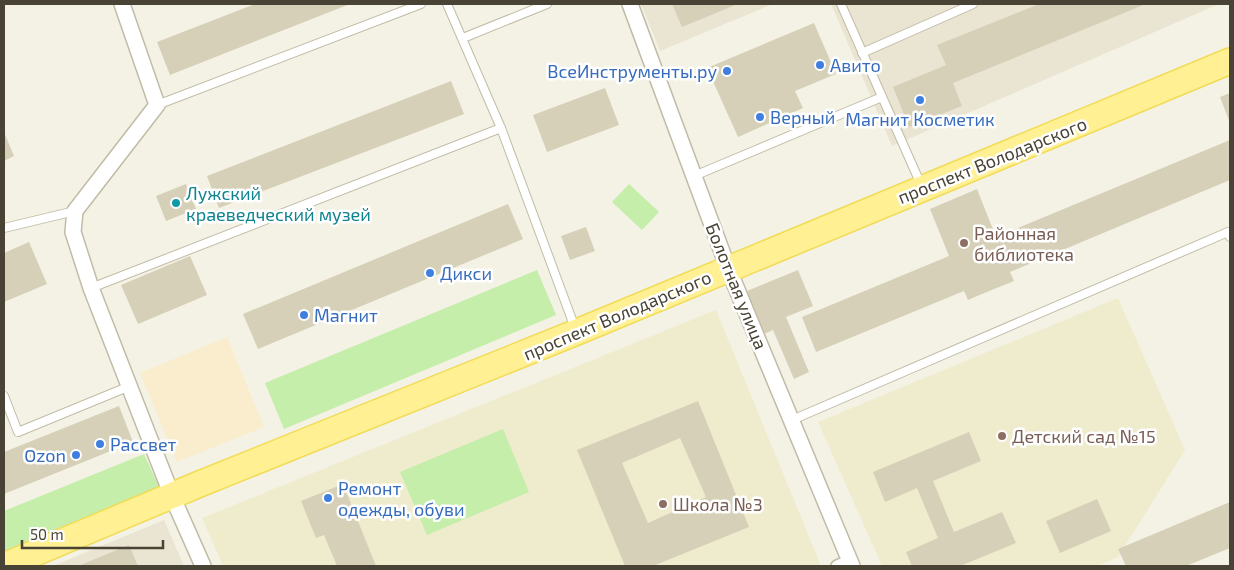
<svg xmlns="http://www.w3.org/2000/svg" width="1234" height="570" font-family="'Exo 2',sans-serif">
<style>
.residential{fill:#e9e5d2}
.commercial{fill:#f9edcd}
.education{fill:#efebcd}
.green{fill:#c4eea9}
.building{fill:#d7d0b9;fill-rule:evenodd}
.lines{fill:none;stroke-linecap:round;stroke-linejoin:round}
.service-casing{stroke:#c1bca6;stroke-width:10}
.pedestrian-casing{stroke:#c1bca6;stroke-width:14}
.minor-casing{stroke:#c1bca6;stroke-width:18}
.primary-casing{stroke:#f2db56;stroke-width:28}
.service{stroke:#fff;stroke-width:8}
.pedestrian{stroke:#fff;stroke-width:11}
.minor{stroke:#fff;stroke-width:15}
.primary{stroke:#fff193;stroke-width:25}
.shop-dot{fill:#3f7fe0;stroke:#fff;stroke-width:2}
.culture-dot{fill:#0f9aa8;stroke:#fff;stroke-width:2}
.education-dot{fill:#8d6e63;stroke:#fff;stroke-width:2}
.labels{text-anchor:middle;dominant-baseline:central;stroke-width:5;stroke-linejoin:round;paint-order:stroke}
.shop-label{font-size:18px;fill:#366cbe;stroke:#fff;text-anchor:start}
.street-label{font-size:18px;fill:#484334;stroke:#fff}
.culture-label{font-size:18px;fill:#0d838f;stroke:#fff;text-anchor:start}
.education-label{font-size:18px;fill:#785e54;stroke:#fff;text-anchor:start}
</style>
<rect width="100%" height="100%" fill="#f4f2e5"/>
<g class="residential">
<path d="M641,4h132l-113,47z"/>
<path d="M831,4h388l-327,142z"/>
<path d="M164,520l20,46h-131z"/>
</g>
<path class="commercial" d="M227,337l37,90 -87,35 -37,-89z"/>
<g class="education">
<path d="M1118,298l67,152 -67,107 -21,9h-215l-64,-144z"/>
<path d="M716,310l105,256h-598l-21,-48z"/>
</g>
<g class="green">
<path d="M629,184l30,28 -17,18 -30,-28z"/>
<path d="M537,270l19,45 -272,114 -19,-46z"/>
<path d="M503,429l26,63 -102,43 -27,-63z"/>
<path d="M144,454l15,33 -155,64v-40z"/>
</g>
<g class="building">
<path d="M255,4h95l-180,71 -13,-33z"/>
<path d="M672,4h66l-56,23z"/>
<path d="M1039,4h107l-193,79 9,23 -53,21 -16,-40 53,-22 -9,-20z"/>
<path d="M814,23l22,51 -41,17 8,17 -65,29 -31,-69z"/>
<path d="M451,81l13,33 -245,94 -12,-32z"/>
<path d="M605,88l14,37 -72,27 -14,-37z"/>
<path d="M1230,93v30l-10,-26z"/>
<path d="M4,132l10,24 -10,5z"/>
<path d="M1230,140v40l-220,92 4,9 -32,13 -14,6 -4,-9 -148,61 -14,-35 147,-61 -19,-47 47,-20 19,48z"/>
<path d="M186,184l10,25 -30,12 -10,-25z"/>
<path d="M508,204l15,35 -265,110 -15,-35z"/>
<path d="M586,227l9,24 -25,9 -9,-24z"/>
<path d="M29,242l18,42 -43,18v-49z"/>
<path d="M190,256l17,39 -69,29 -17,-39z"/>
<path d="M798,270l15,36 -27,11 23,55 -15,7 -21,-49 -9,4 -17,-43z"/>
<path d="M698,401l51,126 -96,39h-28l-48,-116zM680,438l26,59 -58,26 -26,-60z"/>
<path d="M119,406l14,36 -129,52v-42z"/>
<path d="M969,432l12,29 -48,20 21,51 48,-20 14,31 -56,23h-48l-6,-14 32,-14 -21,-50 -32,14 -12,-30z"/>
<path d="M343,484l33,82h-39l-13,-31 -8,3 -15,-37z"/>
<path d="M1097,499l14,32 -51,22 -14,-32z"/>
<path d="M1230,502v46l-44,18h-60l-8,-17z"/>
<path d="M129,545l9,21h-60z"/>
</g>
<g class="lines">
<g class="service-casing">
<g id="service">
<path d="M447,4l54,124 74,200"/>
<path d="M841,4l81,183"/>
<path d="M463,38l84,-34"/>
<path d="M862,53l111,-49"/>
<path d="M157,105l264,-101"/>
<path d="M694,176l188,-79"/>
<path d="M4,228l71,-17"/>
<path d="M91,288l410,-160"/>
<path d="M4,396l14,36 112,-46"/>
<path d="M792,420l436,-188 2,5"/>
</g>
</g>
<g class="pedestrian-casing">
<path id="pedestrian" d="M837,566l12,-5"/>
</g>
<g class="minor-casing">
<g id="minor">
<path d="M122,4l35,101 -82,106 -2,21 18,56 81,208 31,70"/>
<path d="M630,4l98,264 124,298"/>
</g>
</g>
<g class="primary-casing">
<path id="primary" d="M4,566l198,-83 375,-151 653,-271"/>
</g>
<use href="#service" class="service"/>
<use href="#pedestrian" class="pedestrian"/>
<use href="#minor" class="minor"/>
<use href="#primary" class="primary"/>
</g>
<g class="shop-dot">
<circle cx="820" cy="65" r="5"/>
<circle cx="727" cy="71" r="5"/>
<circle cx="920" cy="100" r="5"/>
<circle cx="760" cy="117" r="5"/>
<circle cx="430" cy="273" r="5"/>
<circle cx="304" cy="315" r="5"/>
<circle cx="100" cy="444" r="5"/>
<circle cx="76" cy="455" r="5"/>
<circle cx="328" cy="498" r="5"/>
</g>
<circle class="culture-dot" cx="176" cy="203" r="5"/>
<g class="education-dot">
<circle cx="964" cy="243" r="5"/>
<circle cx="1002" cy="436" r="5"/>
<circle cx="663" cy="504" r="5"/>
</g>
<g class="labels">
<g class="shop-label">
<text x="830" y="65">Авито</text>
<text x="717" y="71" text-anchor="end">ВсеИнструменты.ру</text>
<text x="770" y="117">Верный</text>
<text x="920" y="119" text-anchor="middle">Магнит Косметик</text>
<text x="440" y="273">Дикси</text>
<text x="314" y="315">Магнит</text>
<text x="110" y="444">Рассвет</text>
<text x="66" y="455" text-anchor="end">Ozon</text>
<text x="338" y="488">Ремонт<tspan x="338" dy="21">одежды, обуви</tspan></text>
</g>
<g class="street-label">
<text transform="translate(992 160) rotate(-22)">проспект Володарского</text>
<text transform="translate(737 286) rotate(68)">Болотная улица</text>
<text transform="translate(617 315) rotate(-23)">проспект Володарского</text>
</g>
<g class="culture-label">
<text x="186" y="193">Лужский<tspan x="186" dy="21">краеведческий музей</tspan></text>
</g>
<g class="education-label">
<text x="974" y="233">Районная<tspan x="974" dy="21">библиотека</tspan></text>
<text x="1012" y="436">Детский сад №15</text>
<text x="673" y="504">Школа №3</text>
</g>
</g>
<rect width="1234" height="570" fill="none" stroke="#484334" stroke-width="10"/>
<path d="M22 540v8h141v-8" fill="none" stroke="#484334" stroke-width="2.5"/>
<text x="30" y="540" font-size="15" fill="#484334" stroke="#ffffff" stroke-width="4" paint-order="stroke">50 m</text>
</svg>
